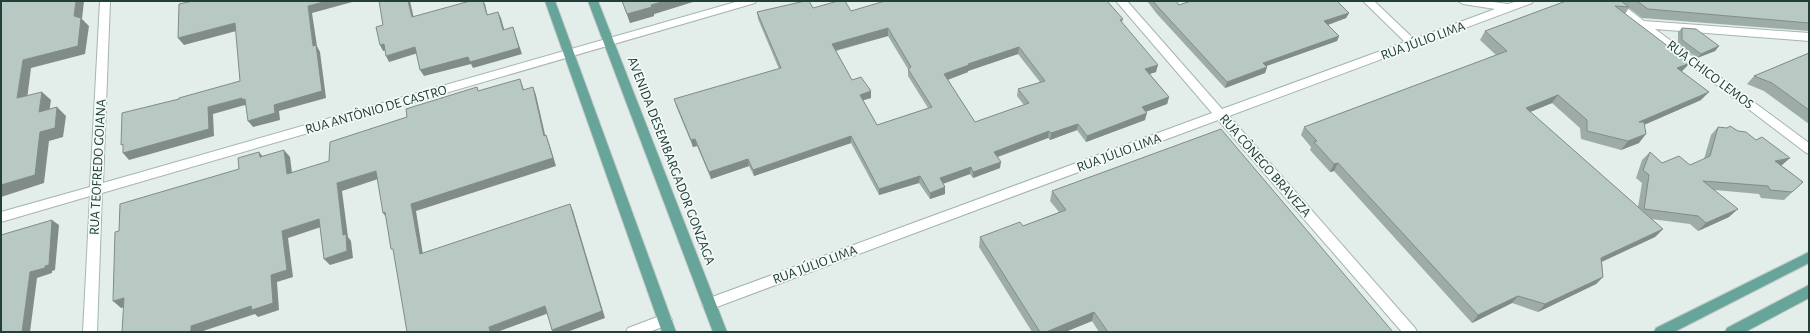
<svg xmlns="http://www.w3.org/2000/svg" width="1810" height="333" font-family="'Alegreya Sans',sans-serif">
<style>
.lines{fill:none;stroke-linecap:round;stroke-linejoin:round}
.minor-casing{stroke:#a5b5b2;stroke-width:2}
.major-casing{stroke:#c1c9c8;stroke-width:2}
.minor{fill:#fff;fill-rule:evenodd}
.major{fill:#67a49a;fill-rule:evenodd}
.wall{fill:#9eaca8;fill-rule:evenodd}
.shaded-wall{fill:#818c88}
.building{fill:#b8c8c3;stroke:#818c88;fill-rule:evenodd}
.labels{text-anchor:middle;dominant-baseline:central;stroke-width:3.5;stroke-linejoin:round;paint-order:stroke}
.street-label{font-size:14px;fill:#223f3b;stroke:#f4faf7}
</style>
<rect width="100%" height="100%" fill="#e3edea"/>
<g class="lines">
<g class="minor-casing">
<g id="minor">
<path d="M100,1h10l-7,182 636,-182h17l-1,2 -653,190 -5,139h-14l7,-136 -89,26v-10l89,-25z"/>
<path d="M1116,1h11l95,108 183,-67 -42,-41h11l40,38 81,-30 -32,-5 -5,-3h28l22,3 10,-3h15l-1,2 -303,113 186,212 2,4h-15l-184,-212 -504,188 -5,2 -5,-2 -2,-4 2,-4 508,-187z"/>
<path d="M1606,1h12l26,20 165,12v8l-154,-12 154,114v11l-4,-2z"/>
<path d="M665,314l5,2 2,4 -2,4 -21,8h-23l2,-4z"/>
</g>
</g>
<g class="major-casing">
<g id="major">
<path d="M545,1h10l121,331h-14z"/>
<path d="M588,1h10l129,331h-14z"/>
<path d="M1809,252v11l-135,69h-20l2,-4z"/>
<path d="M1809,285v13l-64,34h-20l2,-4z"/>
</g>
</g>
<use href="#minor" class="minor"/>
<use href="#major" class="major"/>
</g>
<g class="wall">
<path d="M622,1h74l-42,13v2l-24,7z"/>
<path d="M1147,1h29l3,4 170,8 -3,5 -18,7 11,11 -2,5 -71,25 1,1 -2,6 -40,15 -68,-74z"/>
<path d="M1566,1h243v30l-167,-13 -13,-10 -4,6 65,49 -8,8 19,29 -57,25 -5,18 -18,7 -40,-11 -1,-11 -28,-25 -22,9 108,95 4,-24 -6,-5 6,-18 8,-8 12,11 28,2 14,-6 7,-24 7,-8 64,39 21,16 -19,18 -23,-2 -2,-4 -44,-4 14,27 -31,14 -8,-7 -39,-5 12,10 -8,8 -53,25 1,15 -7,7 -58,28 -26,-9 -40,20 -138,-152 -4,1 -20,-22 1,-3 -10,-12 3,-8 192,-72 -16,-15 5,-9z"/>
<path d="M813,8l38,3 272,8 -1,4 34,49 -6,2 19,23 -2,7 -22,8v8l-59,22 -9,-12 -27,10 -2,-2 -50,19 2,11 -27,10 -3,-4 -27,10 2,3v7l-15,5 -11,-16 -40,12 -28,-52 -97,33 -5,-10 -38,13 -14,-33 -4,1 -17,-41 -2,-7 105,-30 -21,-50 -1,-7zM888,36l20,33v7l20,32 -51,17 -14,-25 8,-2v-7l-19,-11 -16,-29zM1018,54l22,28 -22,7 -1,7 7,9 -49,17 -27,-42 20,-8v-1z"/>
<path d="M1682,28l37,18 -4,5 -18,7 -19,-14v-12z"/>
<path d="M1809,53v71l-45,-33 -17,-7 7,-8z"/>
<path d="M1052,191l341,141h-294l-7,-11 -27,11h-33l-53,-85 1,-10 43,-11 36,-14 -9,-11z"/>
</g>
<g class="shaded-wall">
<path d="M76,1h8l-2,18 7,7 -4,28 -54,14 -5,39 -9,-9 6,-38 51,-44z"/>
<path d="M327,1h29l-44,12 5,33 3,6 6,46 -47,13 1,9 -27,7 -5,-6 26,-16 39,-59 -5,-40z"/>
<path d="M408,1h2l5,22 -3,-6z"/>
<path d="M483,1l2,3 4,17 -2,-6z"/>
<path d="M665,1h31l-42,13v2l-24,7 -3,-9 24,-9z"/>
<path d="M498,12l3,6 5,18 -3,-6z"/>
<path d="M1349,13l-3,5 -24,9 2,-6z"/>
<path d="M235,23l5,7 -56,15 -6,-7z"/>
<path d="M513,27l9,27 -49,14 -2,-4 -47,12 -4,-6z"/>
<path d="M888,28v8l-55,15 -1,-7z"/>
<path d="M1339,36l-2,5 -76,27 2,-5z"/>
<path d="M384,44l3,6 -4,1 -3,-6z"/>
<path d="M1719,46l-4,5 -18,7 4,-4z"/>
<path d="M415,47l3,6 -29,9 -3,-6z"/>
<path d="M1019,47l-1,7 -50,17v1l-24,9v-7l24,-10z"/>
<path d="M1690,63l-8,8 -12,5 7,-8z"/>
<path d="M1158,65l-2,7 -13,4 2,-7z"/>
<path d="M1267,67l-2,6 -40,15 2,-6z"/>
<path d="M520,79l3,8 3,11 -3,-8z"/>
<path d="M533,87l3,8 11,48 -3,-7z"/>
<path d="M871,91v7l-11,3v-6z"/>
<path d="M42,92l9,8 -3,21 -9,-9z"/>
<path d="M1709,92l-8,8 -69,30 7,-8z"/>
<path d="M1558,95l-6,8 -32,13 6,-8z"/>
<path d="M1169,97l-2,7 -27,10 2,-7z"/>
<path d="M242,98l3,1 2,8 -2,-2 -32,9 1,22 -85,24 -6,-7 85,-46z"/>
<path d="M57,107l9,9 -3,21 -14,4 -5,42 -43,14v-12l39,-53z"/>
<path d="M1147,113l-2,7 -59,22 1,-6z"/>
<path d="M1078,124l-1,6 -27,10 1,-7z"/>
<path d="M1049,131l-1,7 -54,20v-6z"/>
<path d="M1646,134l-7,9 -18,7 7,-9z"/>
<path d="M546,135l3,8 7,23 -140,45 8,50 -4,-7 -9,-50z"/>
<path d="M851,136v7l-97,33 -1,-6z"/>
<path d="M695,139l2,7 -4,1 -2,-7z"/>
<path d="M284,150l6,7 3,24 -6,-7z"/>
<path d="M259,152l6,7 -5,-2z"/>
<path d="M1790,158l-9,8 -6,-5z"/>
<path d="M748,159l1,7 -38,13 -2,-7z"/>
<path d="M1001,162l-1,6 -27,10v-6z"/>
<path d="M1338,163l-4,8 -4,1 4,-8z"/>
<path d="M971,167l-1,7 -31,11 1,-7z"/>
<path d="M376,171l5,7 -39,13 6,46 3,4 2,17 -23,7 -6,-6 19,-24 -6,-52z"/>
<path d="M920,176l-1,7 -40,12v-6z"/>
<path d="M945,187v7l-15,5v-6z"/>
<path d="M570,204l3,7 32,107 -38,14h-14l-1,-2z"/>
<path d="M1738,209l-9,8 -31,14 8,-8z"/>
<path d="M385,212l3,8 -5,-7z"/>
<path d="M319,219l5,7 -36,12 5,39 -16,5 2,28 -21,7 -3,-3 -55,18h-12l3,-6 80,-51 11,-44z"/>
<path d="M52,220l7,5 -4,45 -3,1v2l-15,5 -7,54h-8l8,-60z"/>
<path d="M1663,229l-8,8 -61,28 7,-7z"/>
<path d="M1603,277l-7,7 -58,28 7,-8z"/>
<path d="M1518,296l-6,7 -40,20 6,-8z"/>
<path d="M124,298l8,7 -11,3 -8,-7z"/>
<path d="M545,306l4,7 -52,19h-7l-1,-5z"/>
<path d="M1094,312l-2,9 -27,11h-19z"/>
</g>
<g class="building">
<path d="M1,1h75l-2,15 7,2 -3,28 -55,14 -6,38 25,-6 -3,20 18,-5 -2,21 -15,4 -5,43 -34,10z"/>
<path d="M193,1h134l-19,5 5,40 3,-1 6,46 -48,14 1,8 -27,8 -3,-22 -3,1v-2l-34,9 1,22 -86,24v-9l-2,1 1,-32 57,-14v-1l61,-17 -5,-58 -57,15 1,-34z"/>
<path d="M379,1h29l4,16 58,-16h13l4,14 11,-3 5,18 10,-3 6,21 -49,14 -2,-5 -48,13 -5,-23 -29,9 -2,-12 -4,1 -4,-18 7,-2z"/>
<path d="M622,1h43l-14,4 1,2 -25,7z"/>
<path d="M805,1h4l4,7 25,-7h7l6,10 34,-10h222l16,18 -3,1 38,45 -13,4 24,28 -27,10 5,6 -60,23 -9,-12 -27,9 -2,-2 -55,21 7,10 -28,10 -2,-5 -31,11 5,9 -15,6 -10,-17 -41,13 -28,-53 -98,34 -5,-11 -39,13 -14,-33 -4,1 -17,-41 107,-31 -24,-56zM888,28l23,39 -3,2 24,38 -55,18 -17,-30 11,-4 -10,-14 -9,3 -20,-36zM1019,47l26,34 -27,8 11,14 -54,19 -31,-48 25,-9 -1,-1z"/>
<path d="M1153,1h23l3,4 12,-4h146l12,12 -25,8 15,15 -76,27 4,4 -40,15 -68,-74z"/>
<path d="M1566,1h55l8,6 -14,-1 75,57 -13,5 32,24 -70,30h5l2,12 -18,7 -41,-10v-11l-29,-25 -32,13 137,121 -62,29 2,19 -58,27 -27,-8 -40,19 -140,-152 -4,1 -20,-22 3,-1 -13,-14 203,-76 -22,-20z"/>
<path d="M1637,1h172v22l-161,-14z"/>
<path d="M1682,28l14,1 23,17 -18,8 -19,-14z"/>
<path d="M1809,53v57l-37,-27 -18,-7z"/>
<path d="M520,79l3,11 10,-3 11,49 2,-1 7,23 -142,46 9,50 150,-50 32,107 -50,19 -7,-24 -56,21 1,5h-83l-14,-83h-2l-6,-37 -2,1 -7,-42 -39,12 6,52 3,-1 1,17 -23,8 -5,-40 -37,12 5,39 -16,5 2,28 -21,7 -1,-4 -60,20v5l-3,1h-66l2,-34 -11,3 2,-69 4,-1 1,-27 119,-35 -1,-11 21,-6 1,5 24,-7 3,24 42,-13 1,-19 77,-25 -1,-8 71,-22 1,4z"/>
<path d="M1730,126l8,5 8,1 10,8 6,-3 28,21 -15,3 28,21 -11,10 -22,-2 -2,-4 -65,-5 35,28 -32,14 -8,-7 -54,-7 5,-34 -6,-5 7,-18 12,11 17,-7 11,9 20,-9 8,-29 9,1z"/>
<path d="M1221,129l172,203h-285l-14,-20 -48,20h-6l-60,-95 40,-15 3,4 43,-16 -14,-19z"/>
<path d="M52,220l-3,45 -4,1v2l-15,4 -8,60h-21v-97z"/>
</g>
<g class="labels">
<g class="street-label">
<text transform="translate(1423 41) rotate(-20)">RUA JÚLIO LIMA</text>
<text transform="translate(1710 75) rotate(37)">RUA CHICO LEMOS</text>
<text transform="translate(376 110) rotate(-16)">RUA ANTÔNIO DE CASTRO</text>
<text transform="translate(1119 153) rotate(-20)">RUA JÚLIO LIMA</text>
<text transform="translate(671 161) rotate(69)">AVENIDA DESEMBARGADOR GONZAGA</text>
<text transform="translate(1265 166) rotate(49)">RUA CÔNEGO BRAVEZA</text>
<text transform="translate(98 167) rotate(-87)">RUA TEOFREDO GOIANA</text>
<text transform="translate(815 265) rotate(-20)">RUA JÚLIO LIMA</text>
</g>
</g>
<rect width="1810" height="333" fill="none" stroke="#223f3b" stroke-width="4"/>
</svg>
